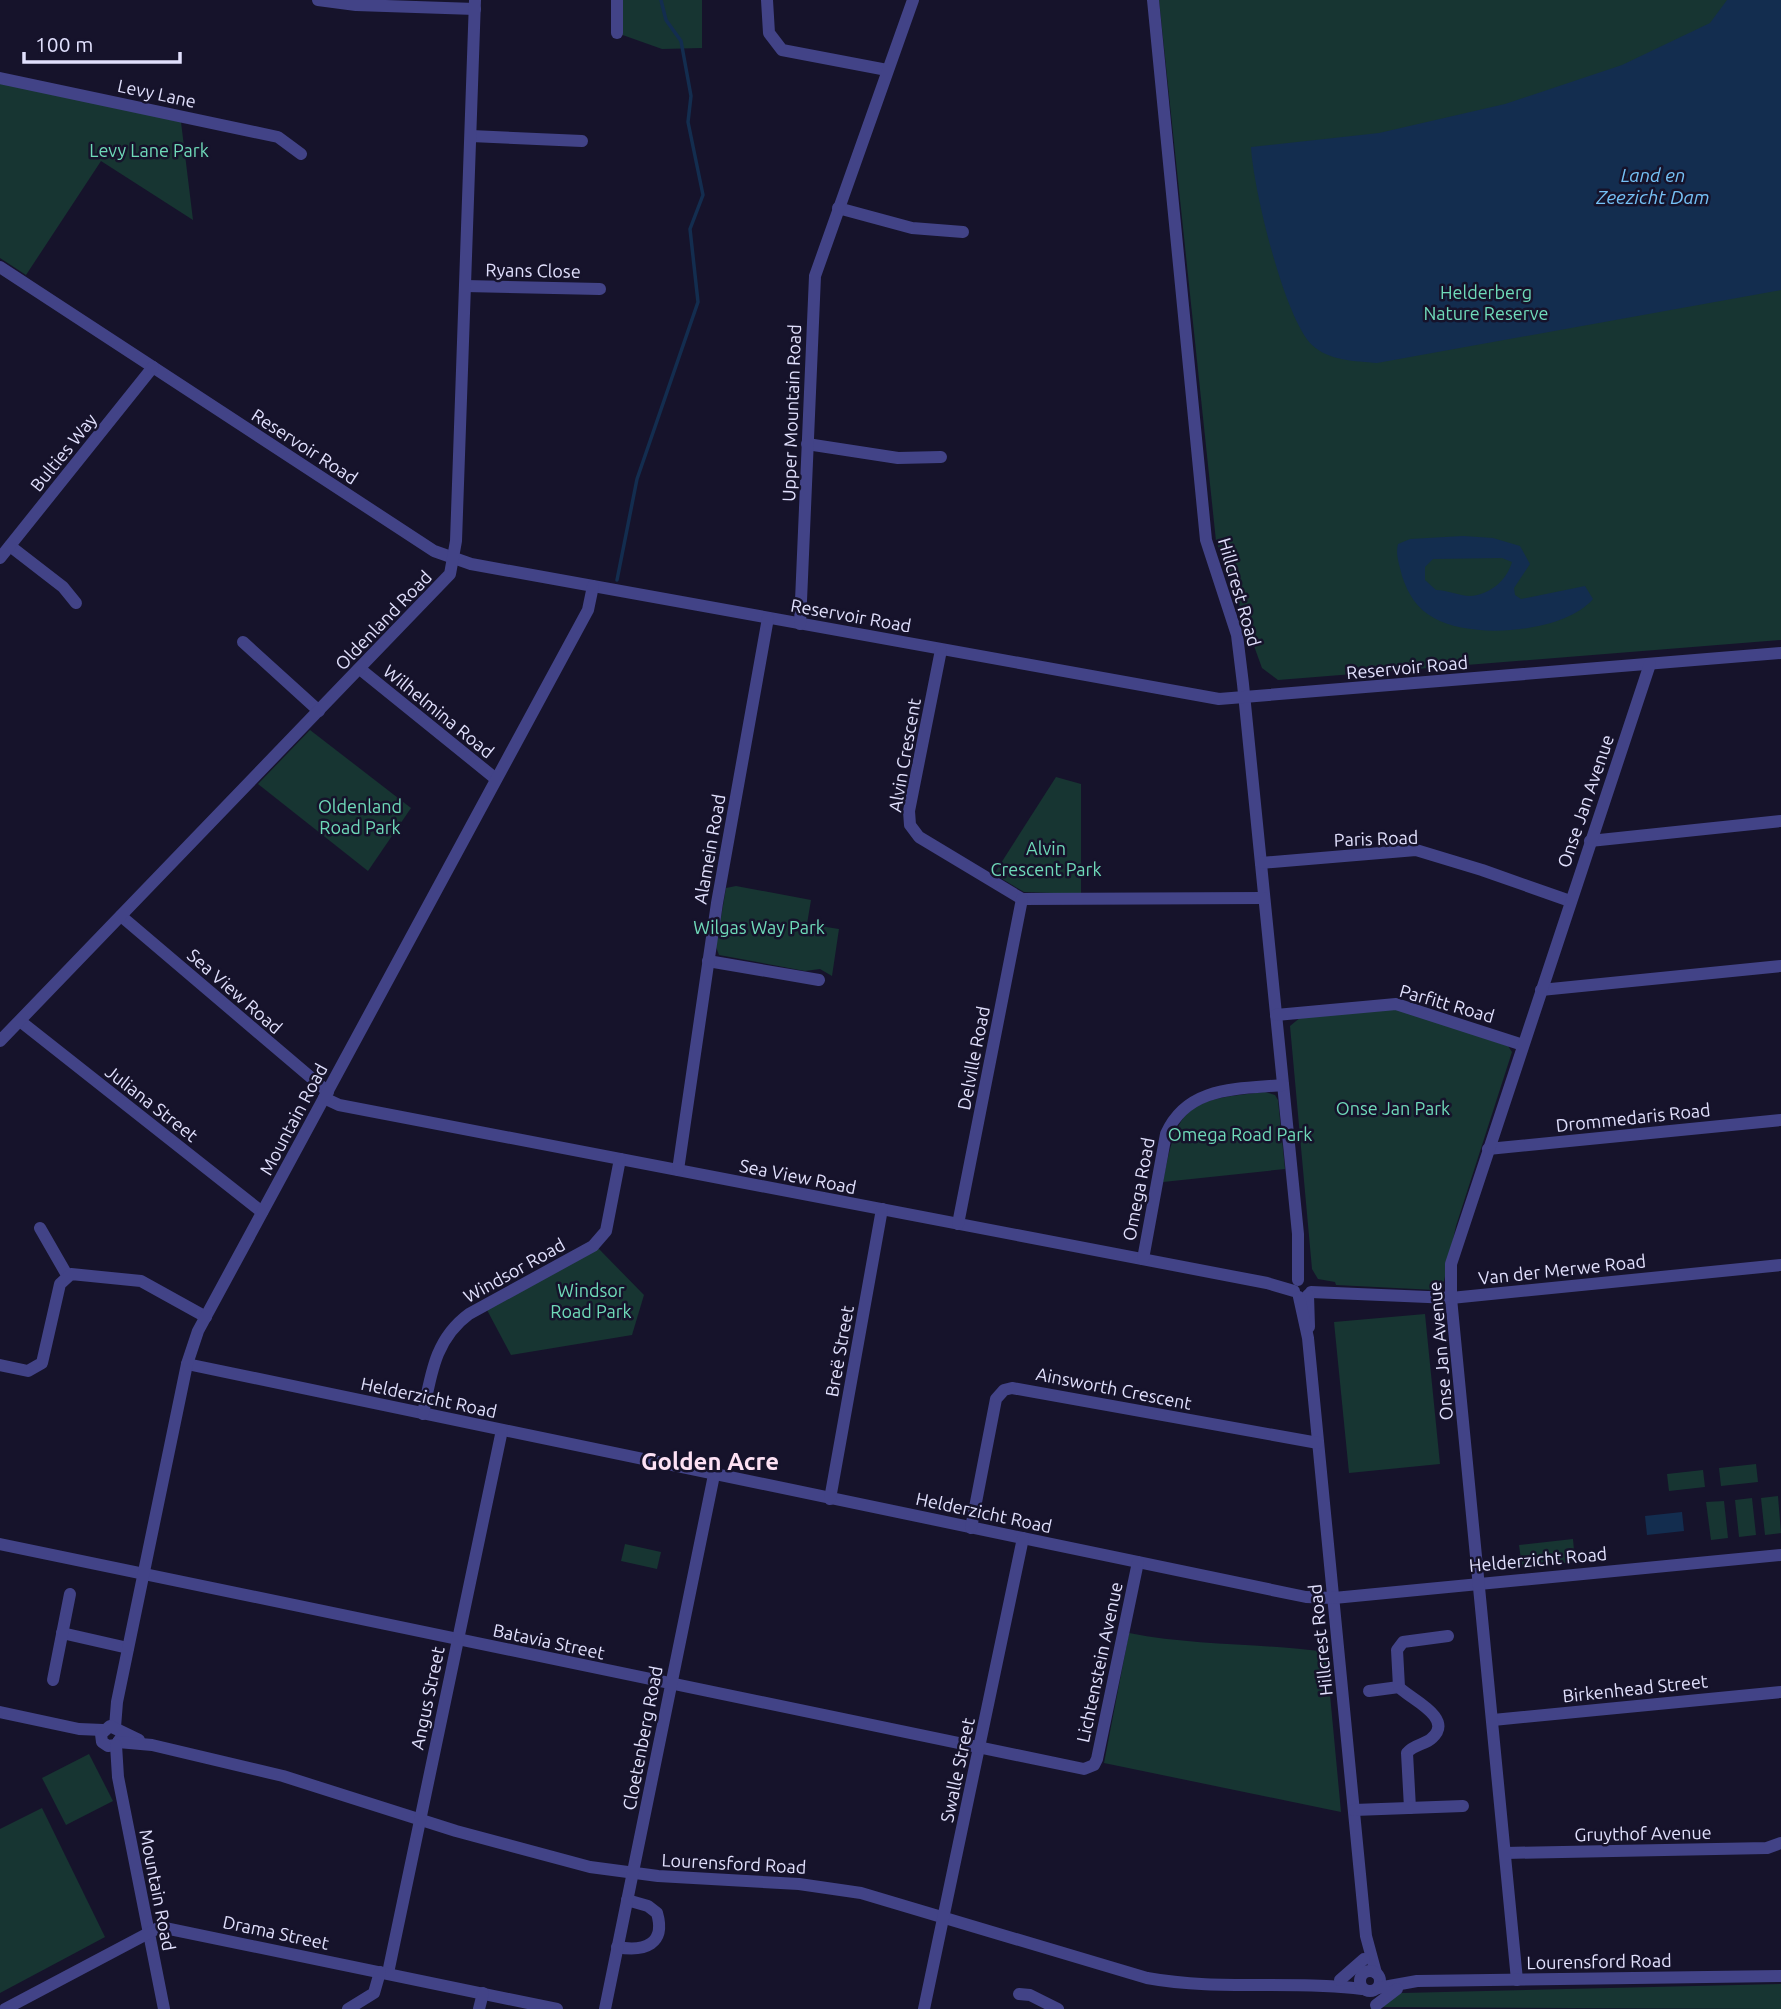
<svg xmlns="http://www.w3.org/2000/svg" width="1781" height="2009" font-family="Ubuntu,sans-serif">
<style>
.green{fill:#173532}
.water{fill:#132d4f;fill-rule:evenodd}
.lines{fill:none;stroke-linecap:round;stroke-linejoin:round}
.stream{stroke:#132d4f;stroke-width:3.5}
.minor{stroke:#424387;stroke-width:12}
.labels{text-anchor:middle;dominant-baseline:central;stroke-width:5;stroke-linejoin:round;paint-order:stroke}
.street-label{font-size:18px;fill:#e1e0fd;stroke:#16132b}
.park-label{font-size:18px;fill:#6fdab9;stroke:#16132b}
.water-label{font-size:19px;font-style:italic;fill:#75c1f6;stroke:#16132b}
.district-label{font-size:24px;font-weight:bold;fill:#fde1f4;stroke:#16132b}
</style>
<rect width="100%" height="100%" fill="#16132b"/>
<g class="green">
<path d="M617,0h85v48l-40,1 -45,-16z"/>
<path d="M1159,0h622v640l-503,40 -16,-12 -46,-127z"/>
<path d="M0,82l181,40 12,98 -92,-59 -75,114 -26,-17z"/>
<path d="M310,730l101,78 -43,63 -110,-87z"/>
<path d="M1056,777l25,7v110l-57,-2 -30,-18z"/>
<path d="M736,886l75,14 -4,24 32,5 -7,47 -12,-7 -15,2 -86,-16 -3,-8 10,-59z"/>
<path d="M1395,1008l113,38 4,6 -56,174 -12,55 -9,9 -99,-5 -1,-3 -17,-3 -6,-10 -22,-243 11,-9z"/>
<path d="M1265,1092l10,3 3,5 7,69 -122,13c14,-78 25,-82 102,-90z"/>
<path d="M598,1248l46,47 -12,40 -121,20 -24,-45z"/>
<path d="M1425,1314l15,150 -91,9 -15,-151z"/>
<path d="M1756,1464l2,18 -37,4 -2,-18z"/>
<path d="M1703,1470l2,17 -36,4 -2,-17z"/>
<path d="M1778,1496l3,37 -16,2 -4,-37z"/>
<path d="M1752,1498l4,37 -17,2 -4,-37z"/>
<path d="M1724,1501l4,37 -17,2 -5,-38z"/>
<path d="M1573,1539l2,23 -53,5 -3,-22z"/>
<path d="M625,1544l36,8 -4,17 -36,-8z"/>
<path d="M1129,1633c65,13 132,10 197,19l15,160 -237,-49z"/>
<path d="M89,1754l24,47 -47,24 -24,-47z"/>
<path d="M42,1808l63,129 -105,56v-164z"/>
<path d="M1781,1984v25l-400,-2 14,-14h8z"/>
</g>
<g class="water">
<path d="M1727,0h54v290l-404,73c-22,-2 -48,-2 -65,-18 -28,-27 -59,-158 -61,-198l128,-14 126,-29 117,-39 88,-42z"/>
<path d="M1463,536l30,2 27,8 10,18 -16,24 1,7 6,4 64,-13 8,13c-29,34 -121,41 -159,19 -17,-9 -26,-24 -32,-42 -2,-10 -7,-21 -4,-32l12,-5zM1502,558l10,4c-5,18 -22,33 -42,34 -11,0 -22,-6 -34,-6l-11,-10v-13l8,-8z"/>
<path d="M1682,1512l2,19 -37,4 -2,-19z"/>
</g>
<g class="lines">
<path class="stream" d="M617,580l20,-101 61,-177 -8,-73 13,-34 -15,-73 3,-26 -10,-55 -15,-21 -5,-20"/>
<g class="minor">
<path d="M318,0l38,5 119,4"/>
<path d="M617,0v33"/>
<path d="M767,0l2,33 13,17 105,20"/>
<path d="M1153,0l53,540 31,95 6,49 55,550v46"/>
<path d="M0,78l278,59 23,17"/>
<path d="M471,136l111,5"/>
<path d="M838,208l74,20 51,4"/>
<path d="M0,267l434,284 37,13 748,135 562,-46"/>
<path d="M465,286l135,3"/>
<path d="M807,444l91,14 43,-1"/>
<path d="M10,546l53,41 13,16"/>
<path d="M0,558l153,-191"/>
<path d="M800,624l15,-348 98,-276"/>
<path d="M243,642l76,69"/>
<path d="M941,650l-32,161 1,14 9,12 103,62 242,-1"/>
<path d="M360,669l136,110"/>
<path d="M1590,841l191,-20"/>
<path d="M1261,863l155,-13 66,20 88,31"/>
<path d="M121,916l207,176"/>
<path d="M708,961l111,19"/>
<path d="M1541,990l240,-24"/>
<path d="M1276,1015l120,-11 127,41"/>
<path d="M20,1021l242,191"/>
<path d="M0,1041l450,-467 6,-33 19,-541"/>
<path d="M324,1098l15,7 928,178 27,8"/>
<path d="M1488,1149l293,-29"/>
<path d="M678,1170l39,-267 51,-285"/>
<path d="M958,1224l64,-325"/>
<path d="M40,1228l27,47"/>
<path d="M1143,1259l23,-125c21,-48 71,-45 117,-49"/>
<path d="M1311,1292l140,6 330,-33"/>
<path d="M1308,1295l1,32"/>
<path d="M1299,1297l9,41 58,598 10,37"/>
<path d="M187,1364l1119,233 28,1 447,-43"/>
<path d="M0,1365l28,6 14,-8 18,-79 11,-10 70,7 65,36"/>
<path d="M423,1414c8,-40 12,-75 46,-100l124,-68 13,-15 14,-72"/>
<path d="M830,1499l52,-290"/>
<path d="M971,1528l25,-129 8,-9 8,-2 306,55"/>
<path d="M0,1544l1084,225 10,-4 3,-6 41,-197"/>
<path d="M62,1633l66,15"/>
<path d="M53,1680l17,-86"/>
<path d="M1369,1691l30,-4"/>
<path d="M0,1712l79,17 24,1"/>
<path d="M1493,1720l288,-28"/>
<path d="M115,1727l2,-25 70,-338 11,-33 390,-721 5,-24"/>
<path d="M120,1739l-4,6 -8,1 -6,-4 -1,-8 9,-8 29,14"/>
<path d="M118,1742l34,3 131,31 173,55 134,36 68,9 141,8 62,9 286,85c71,13 144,2 215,11"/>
<path d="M116,1745l2,32 46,232"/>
<path d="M1410,1808l-3,-55c7,-9 18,-8 25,-15 23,-21 -24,-40 -33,-51l-2,-37 6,-8 45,-6"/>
<path d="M1354,1810l109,-4"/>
<path d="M1505,1853l262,-5 14,-5"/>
<path d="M617,1947c28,5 49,-3 40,-34l-9,-7 -21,-6"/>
<circle cx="1370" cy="1981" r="10"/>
<path d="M388,1973l114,-543"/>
<path d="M1340,1980l24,-21"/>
<path d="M1517,1980l-66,-682v-34l199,-600"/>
<path d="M1378,1988l39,-7 364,-5"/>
<path d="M1019,1994l11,1 28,14"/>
<path d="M1376,2005l21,-16"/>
<path d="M5,2009l155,-82 397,82"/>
<path d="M348,2009l26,-16 6,-21"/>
<path d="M479,2009l4,-16"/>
<path d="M605,2009l109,-534"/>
<path d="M924,2009l99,-471"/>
</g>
</g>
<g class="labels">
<g class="street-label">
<text transform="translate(157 93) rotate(12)">Levy Lane</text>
<text transform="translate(533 270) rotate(1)">Ryans Close</text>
<text transform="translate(791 413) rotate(-88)">Upper Mountain Road</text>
<text transform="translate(305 446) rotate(33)">Reservoir Road</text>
<text transform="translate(63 452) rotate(-51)">Bulties Way</text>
<text transform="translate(1240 592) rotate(74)">Hillcrest Road</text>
<text transform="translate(851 615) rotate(10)">Reservoir Road</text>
<text transform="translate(383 620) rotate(-46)">Oldenland Road</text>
<text transform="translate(1407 667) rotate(-5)">Reservoir Road</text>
<text transform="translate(439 711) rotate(39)">Wilhelmina Road</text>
<text transform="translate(904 755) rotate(-80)">Alvin Crescent</text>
<text transform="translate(1585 801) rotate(-71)">Onse Jan Avenue</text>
<text transform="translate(1376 838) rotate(-2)">Paris Road</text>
<text transform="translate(709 849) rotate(-80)">Alamein Road</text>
<text transform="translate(235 991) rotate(41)">Sea View Road</text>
<text transform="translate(1447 1003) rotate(16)">Parfitt Road</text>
<text transform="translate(973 1058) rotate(-79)">Delville Road</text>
<text transform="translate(152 1103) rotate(38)">Juliana Street</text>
<text transform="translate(1633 1117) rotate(-6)">Drommedaris Road</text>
<text transform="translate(293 1119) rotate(-62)">Mountain Road</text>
<text transform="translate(798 1176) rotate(11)">Sea View Road</text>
<text transform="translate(1138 1189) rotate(-79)">Omega Road</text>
<text transform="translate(1562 1269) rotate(-6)">Van der Merwe Road</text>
<text transform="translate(514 1270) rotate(-29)">Windsor Road</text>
<text transform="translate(839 1351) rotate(-80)">Breë Street</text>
<text transform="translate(1440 1351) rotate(-95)">Onse Jan Avenue</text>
<text transform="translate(1114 1388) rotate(11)">Ainsworth Crescent</text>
<text transform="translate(429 1397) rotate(12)">Helderzicht Road</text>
<text transform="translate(984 1512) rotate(12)">Helderzicht Road</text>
<text transform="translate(1538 1559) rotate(-5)">Helderzicht Road</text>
<text transform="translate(1320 1640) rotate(-96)">Hillcrest Road</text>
<text transform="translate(549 1641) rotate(12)">Batavia Street</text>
<text transform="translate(1099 1662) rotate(-78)">Lichtenstein Avenue</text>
<text transform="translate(1635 1688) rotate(-6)">Birkenhead Street</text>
<text transform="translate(427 1698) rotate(-78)">Angus Street</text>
<text transform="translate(642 1738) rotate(-79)">Cloetenberg Road</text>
<text transform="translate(957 1770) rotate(-78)">Swalle Street</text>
<text transform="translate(1643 1833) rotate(-1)">Gruythof Avenue</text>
<text transform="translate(734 1863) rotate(3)">Lourensford Road</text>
<text transform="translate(158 1890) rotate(79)">Mountain Road</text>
<text transform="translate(276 1932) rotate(12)">Drama Street</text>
<text transform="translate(1599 1961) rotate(-1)">Lourensford Road</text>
</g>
<g class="park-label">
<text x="149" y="150">Levy Lane Park</text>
<text x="1486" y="292">Helderberg<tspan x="1486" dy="21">Nature Reserve</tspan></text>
<text x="360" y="806">Oldenland<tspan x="360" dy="21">Road Park</tspan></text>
<text x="1046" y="848">Alvin<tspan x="1046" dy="21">Crescent Park</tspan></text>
<text x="759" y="927">Wilgas Way Park</text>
<text x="1393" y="1108">Onse Jan Park</text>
<text x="1240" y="1134">Omega Road Park</text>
<text x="591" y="1290">Windsor<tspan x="591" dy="21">Road Park</tspan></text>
</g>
<g class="water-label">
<text x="1653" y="175">Land en<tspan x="1653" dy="22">Zeezicht Dam</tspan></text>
</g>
<g class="district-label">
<text x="710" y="1461">Golden Acre</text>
</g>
</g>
<path d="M24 52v10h156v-10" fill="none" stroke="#e1e0fd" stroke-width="3.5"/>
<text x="35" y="52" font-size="21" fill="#e1e0fd" stroke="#16132b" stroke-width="5" paint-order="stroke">100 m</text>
</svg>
